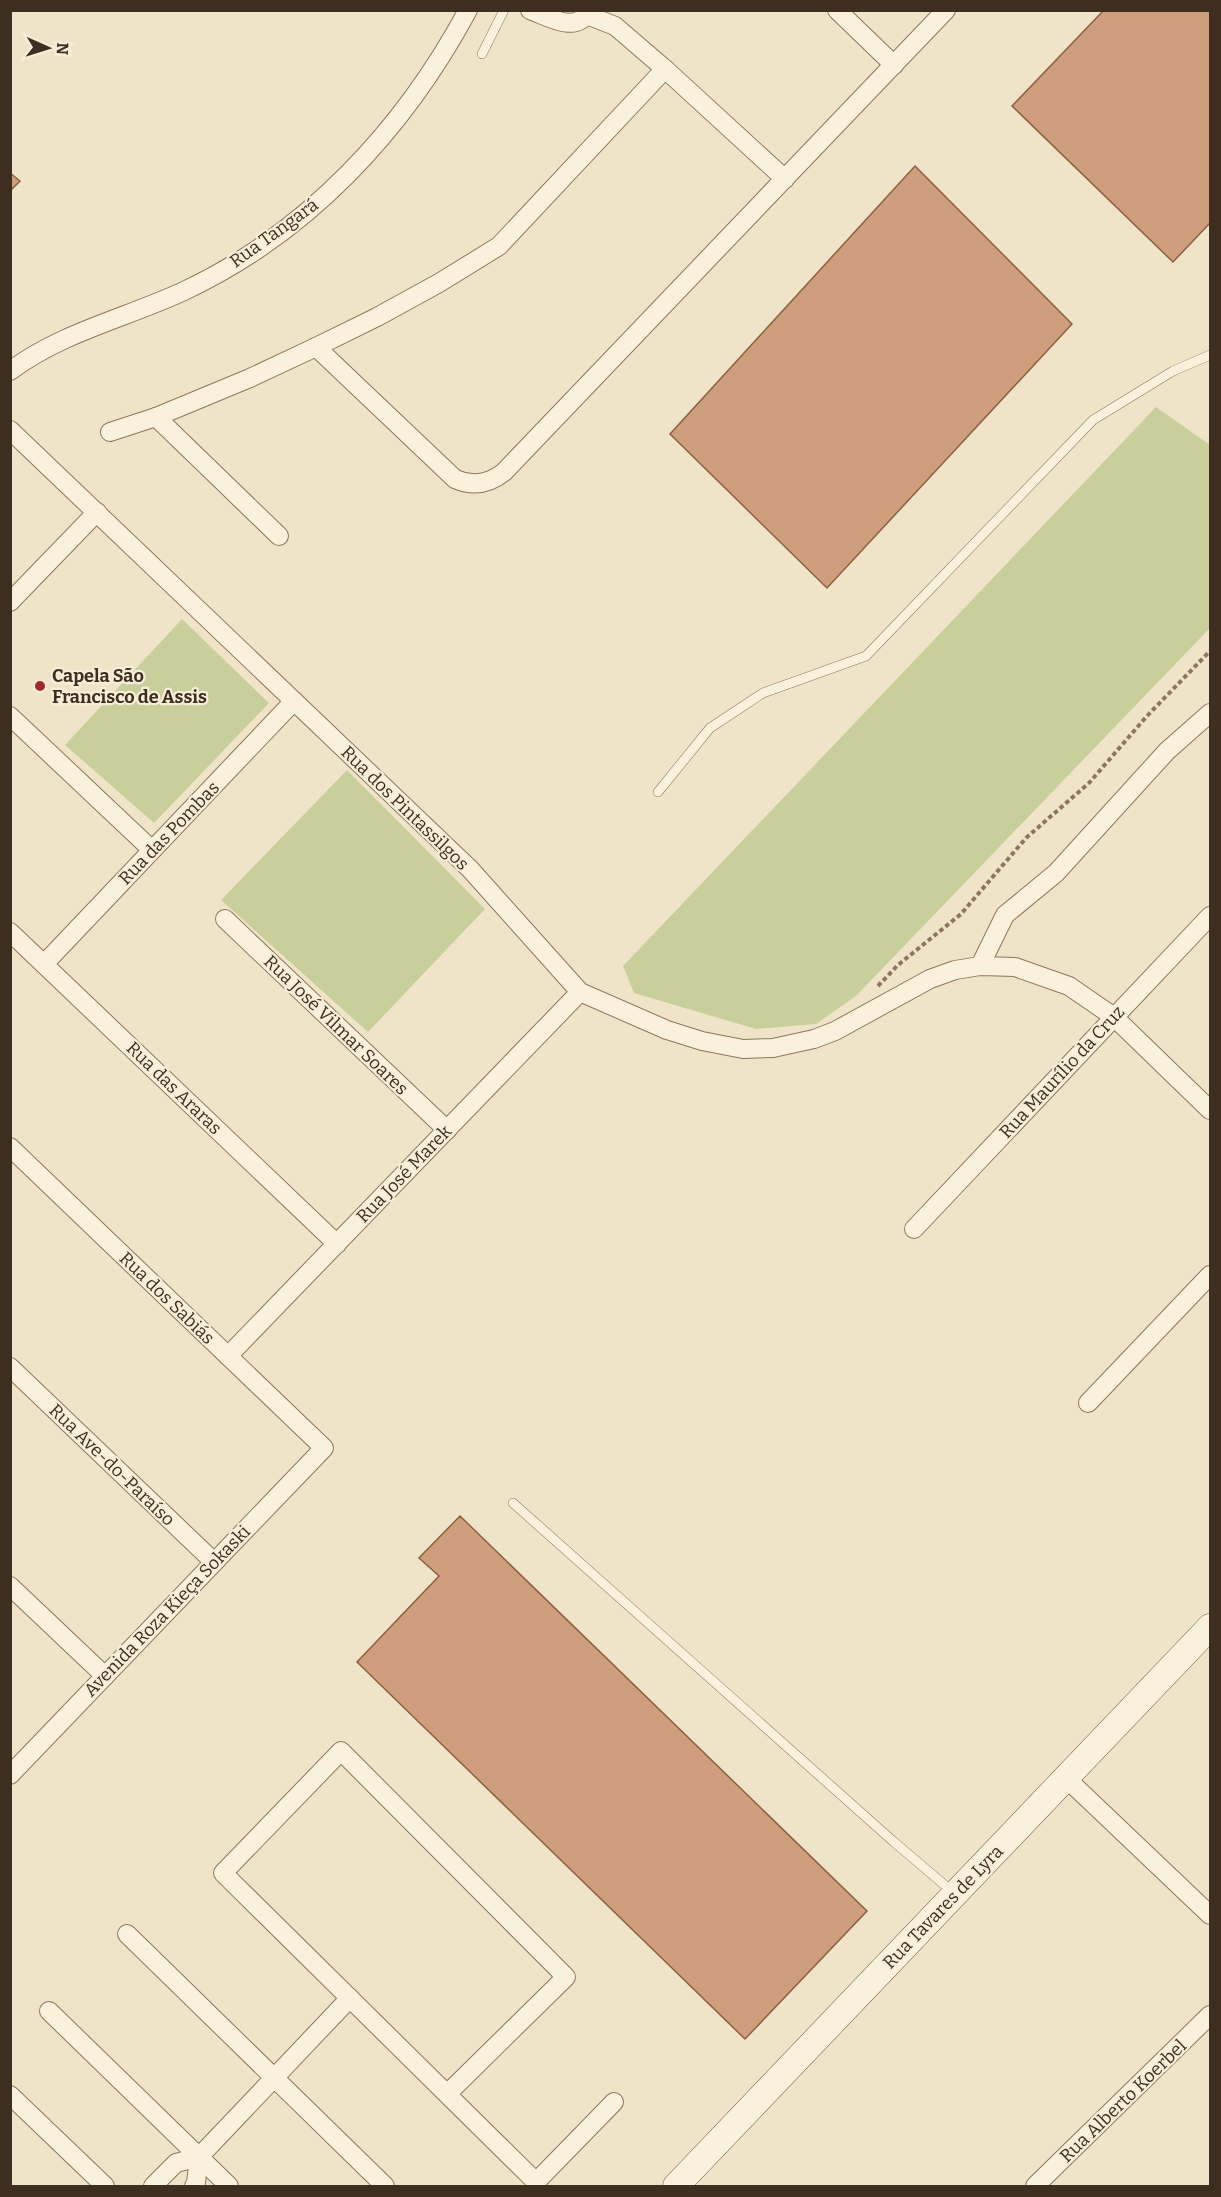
<svg xmlns="http://www.w3.org/2000/svg" width="1221" height="2197" font-family="Bitter,serif">
<style>
.green{fill:#c9cf9b}
.building{fill:#cf9f7d;stroke:#8d5f41;stroke-width:1.5}
.lines{fill:none;stroke-linecap:round;stroke-linejoin:round}
.service-casing{stroke:#8d765c;stroke-width:10}
.minor-casing{stroke:#8d765c;stroke-width:20}
.secondary-casing{stroke:#6f573f;stroke-width:27}
.path{stroke:#8d765c;stroke-width:4;stroke-dasharray:4.5 3;stroke-linecap:butt}
.service{stroke:#faf1dc;stroke-width:9}
.minor{stroke:#faf1dc;stroke-width:18}
.secondary{stroke:#faf1dc;stroke-width:26}
.poi-dot{fill:#9e2a2b;stroke:#f7eed8;stroke-width:2}
.labels{text-anchor:middle;dominant-baseline:central;stroke-width:4.5;stroke-linejoin:round;paint-order:stroke}
.street-label{font-size:18px;fill:#3d2e20;stroke:#f7eed8}
.poi-label{font-size:18px;font-weight:bold;fill:#3d2e20;stroke:#f7eed8;text-anchor:start}
</style>
<rect width="100%" height="100%" fill="#f0e4c8"/>
<g class="green">
<path d="M1156,407l54,38v183l-354,368 -40,28 -60,5 -122,-36 -11,-27z"/>
<path d="M182,619l87,84 -115,120 -89,-78z"/>
<path d="M347,770l138,139 -117,123 -147,-132z"/>
</g>
<g class="building">
<path d="M1104,10h106v213l-37,39 -161,-156z"/>
<path d="M915,166l157,158 -245,264 -157,-154z"/>
<path d="M10,173l10,8 -10,10z"/>
<path d="M460,1516l407,395 -122,128 -388,-377 82,-86 -20,-18z"/>
</g>
<g class="lines">
<g class="service-casing">
<g id="service">
<path d="M482,54l22,-44"/>
<path d="M658,792l52,-64 53,-35 103,-37 227,-236 80,-49 37,-16"/>
<path d="M513,1503l381,339 60,51"/>
</g>
</g>
<g class="minor-casing">
<g id="minor">
<path d="M530,10c19,7 47,25 59,0"/>
<path d="M837,10l57,55"/>
<path d="M587,15l28,11 50,43 120,110"/>
<path d="M316,347l139,132c18,8 34,5 49,-7l442,-462"/>
<path d="M10,371c52,-39 116,-53 174,-80 124,-58 220,-162 284,-281"/>
<path d="M156,417l123,119"/>
<path d="M10,430l460,439 110,123 87,38 35,11 41,8 30,-1 41,-9 21,-8 95,-52 25,-9 25,-4 35,1 54,19 45,31 96,93"/>
<path d="M110,432l46,-15 94,-39 66,-31 61,-30 62,-34 60,-37 166,-177"/>
<path d="M10,602l87,-90"/>
<path d="M10,716l142,134"/>
<path d="M225,919l222,211"/>
<path d="M10,932l327,312"/>
<path d="M44,964l250,-263"/>
<path d="M980,966l25,-51 51,-42 111,-122 43,-38"/>
<path d="M10,1147l314,301 -314,327"/>
<path d="M914,1229l296,-313"/>
<path d="M228,1356l352,-364"/>
<path d="M10,1367l204,195"/>
<path d="M1088,1403l122,-128"/>
<path d="M10,1586l95,90"/>
<path d="M1066,1778l144,137"/>
<path d="M127,1934l258,252"/>
<path d="M49,2011l180,175"/>
<path d="M447,2094l119,-117 -225,-226 -118,122 313,309 78,-80"/>
<path d="M10,2095l95,91"/>
<path d="M153,2186l23,-23 23,-6 151,-159"/>
<path d="M194,2186l2,-3 3,-26"/>
<path d="M1035,2186l175,-171"/>
</g>
</g>
<g class="secondary-casing">
<path id="secondary" d="M676,2186l534,-559"/>
</g>
<path class="path" d="M878,986l20,-21 63,-51 65,-76 63,-55 58,-67 63,-65"/>
<use href="#service" class="service"/>
<use href="#minor" class="minor"/>
<use href="#secondary" class="secondary"/>
</g>
<circle class="poi-dot" cx="40" cy="686" r="6"/>
<g class="labels">
<g class="street-label">
<text transform="translate(274 233) rotate(-36)">Rua Tangará</text>
<text transform="translate(405 808) rotate(44)">Rua dos Pintassilgos</text>
<text transform="translate(169 833) rotate(-46)">Rua das Pombas</text>
<text transform="translate(336 1025) rotate(44)">Rua José Vilmar Soares</text>
<text transform="translate(1062 1072) rotate(-47)">Rua Maurílio da Cruz</text>
<text transform="translate(174 1088) rotate(44)">Rua das Araras</text>
<text transform="translate(404 1174) rotate(-46)">Rua José Marek</text>
<text transform="translate(167 1298) rotate(44)">Rua dos Sabiás</text>
<text transform="translate(112 1465) rotate(44)">Rua Ave-do-Paraíso</text>
<text transform="translate(167 1611) rotate(-46)">Avenida Roza Kieça Sokaski</text>
<text transform="translate(943 1907) rotate(-46)">Rua Tavares de Lyra</text>
<text transform="translate(1123 2101) rotate(-44)">Rua Alberto Koerbel</text>
</g>
<g class="poi-label">
<text x="52" y="676">Capela São<tspan x="52" dy="21">Francisco de Assis</tspan></text>
</g>
</g>
<rect width="1221" height="2197" fill="none" stroke="#3d2e20" stroke-width="24"/>
<g transform="translate(48 48) rotate(93)" stroke="#f7eed8" stroke-width="4.5" paint-order="stroke">
<path d="M0-4.5L10 22L0 15L-10 22Z" fill="#3d2e20"/>
<text y="-9" font-size="16" font-weight="bold" text-anchor="middle" fill="#3d2e20">N</text>
</g>
</svg>
